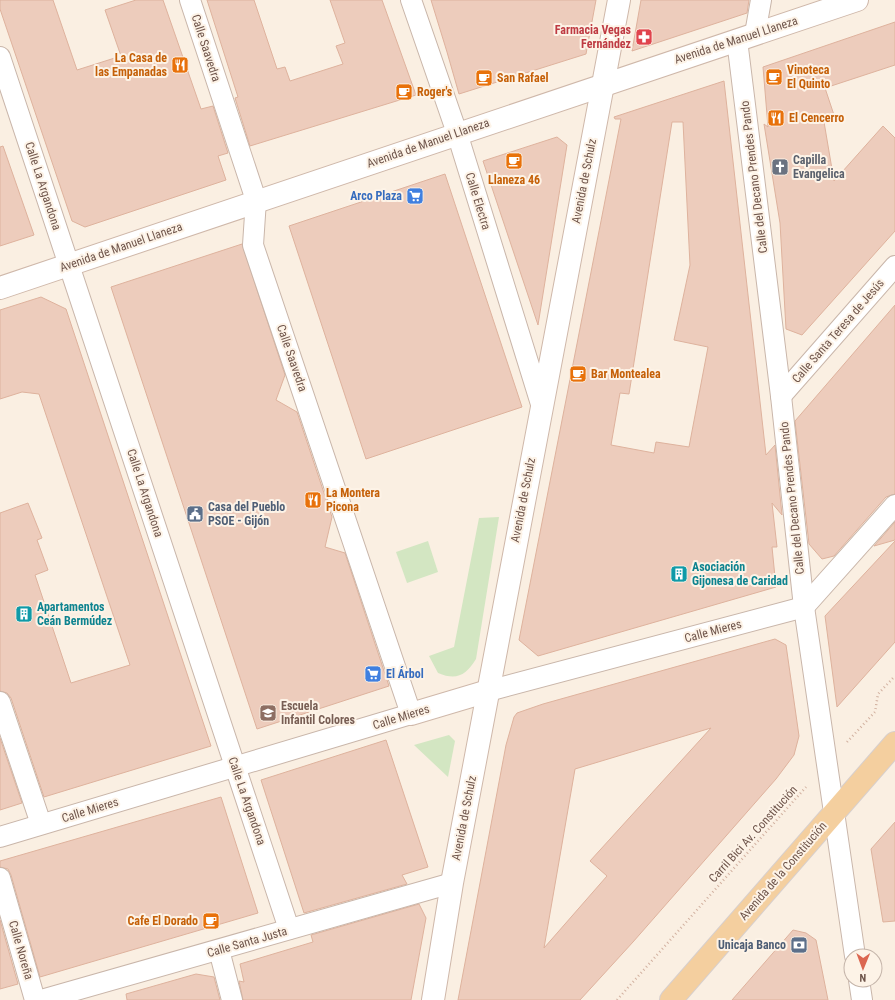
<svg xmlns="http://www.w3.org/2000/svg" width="895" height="1000" font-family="'Roboto Condensed',sans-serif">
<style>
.green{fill:#d3e6c2}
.building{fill:#edccbc;stroke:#deb29d;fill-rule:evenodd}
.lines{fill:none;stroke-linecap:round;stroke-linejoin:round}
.street-casing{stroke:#c9b6aa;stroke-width:22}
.secondary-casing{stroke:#cfb8aa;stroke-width:24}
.primary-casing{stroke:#d7cfcd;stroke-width:24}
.path{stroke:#d1b09f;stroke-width:2.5;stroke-dasharray:1 3;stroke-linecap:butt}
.street{stroke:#fff;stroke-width:20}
.secondary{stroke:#fff;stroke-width:22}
.primary{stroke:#f4cf9f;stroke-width:22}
.labels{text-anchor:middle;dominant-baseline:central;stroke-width:4;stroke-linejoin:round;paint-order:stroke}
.health-label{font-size:12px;font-weight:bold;fill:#be3a42;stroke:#fdf3e7;text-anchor:end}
.street-label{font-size:12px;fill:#6f554b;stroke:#fdf3e7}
.food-label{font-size:12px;font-weight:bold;fill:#c56008;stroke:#fdf3e7;text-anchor:start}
.worship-label{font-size:12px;font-weight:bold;fill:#5b616d;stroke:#fdf3e7;text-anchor:start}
.shop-label{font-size:12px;font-weight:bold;fill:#366cbe;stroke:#fdf3e7;text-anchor:end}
.service-label{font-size:12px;font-weight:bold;fill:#4e5e75;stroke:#fdf3e7;text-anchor:start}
.culture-label{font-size:12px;font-weight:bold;fill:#0d838f;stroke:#fdf3e7;text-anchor:start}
.education-label{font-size:12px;font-weight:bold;fill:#785e54;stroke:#fdf3e7;text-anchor:start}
</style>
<rect width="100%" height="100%" fill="#faefe2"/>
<g class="green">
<path d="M499,517l-23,142c-10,16 -19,22 -38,14l-9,-17 25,-9 25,-129z"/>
<path d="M428,541l10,31 -31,11 -11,-31z"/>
<path d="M449,735l6,6 -7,36 -34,-32z"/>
</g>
<g class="building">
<path d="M0,0h53l24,70 44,-14 -16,-46 31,-10h27l38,109 12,-3 15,47 -10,3 8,24 -141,47 -13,-6 -72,-212z"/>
<path d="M207,0h47l23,69 8,-2 5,14 53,-17 -7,-18 9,-3 -15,-43h52l34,95 -166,51 -15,-48 3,-1z"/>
<path d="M431,0h165l-10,54 -127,40 -12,-42z"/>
<path d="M641,0h108l-2,13 -115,38z"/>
<path d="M895,22v43l-70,23 9,27 -11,1 11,65 49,-55 12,12v93l-93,104 -16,-6 -6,-106 -16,-99 4,3 -5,-60z"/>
<path d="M724,81l42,374 9,-10 7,70 -10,-12 5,44h-5l4,40 -238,69 -19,-16 102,-521h-6l-1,-2zM672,122h11l7,143 -16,75 34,7 -19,100 -33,-5 -2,11 -43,-8 9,-52 9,1z"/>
<path d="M557,137l10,8 -29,180 -55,-164z"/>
<path d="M3,146l31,89 -34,11v-99z"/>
<path d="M445,174l77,233 -156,52 -77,-233z"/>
<path d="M242,244l43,131 -9,25 21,12 35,105 -7,30 20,6 44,133 -132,43 -146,-442z"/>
<path d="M41,297l25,12 145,437 -167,51 -33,-99 -4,-5 -7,-2v-178l28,-10 14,35 -5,2 11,30 -13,5 36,108 59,-18 -91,-271 -17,-2 -22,7v-89z"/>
<path d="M895,305v189l-9,3 -52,59 -12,3 -13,-15 -14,-123z"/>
<path d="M895,522v18l-21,6z"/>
<path d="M895,541v101l-58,65 -12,-91z"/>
<path d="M775,639l11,6 13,91 -5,19 -18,24 -143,163 -53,58h-122l48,-255 8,-28 3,-4 26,-9zM711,728l-121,133 17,15 -63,72 31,-179z"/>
<path d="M0,738l22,65 -22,7z"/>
<path d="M386,740l42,127 -26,8 5,9 -103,29 -43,-133z"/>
<path d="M221,797l37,116 -218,64 -29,-102 -3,-6 -8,-2v-6z"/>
<path d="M895,822v99l-12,1 -12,-73z"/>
<path d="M419,904l7,14 -15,82h-168l-4,-19 5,1 -4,-18 73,-22 -2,-7z"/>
<path d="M0,920l18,64 -18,5z"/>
<path d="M793,930l13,3 10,7 12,60h-96z"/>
<path d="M196,974l18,3 6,23h-93l-1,-6z"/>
</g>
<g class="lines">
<g class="street-casing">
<g id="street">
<path d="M411,0l46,133 84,271"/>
<path d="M755,34l6,-34"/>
<path d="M737,40l44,356 23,211 51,349"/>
<path d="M0,57l289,872"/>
<path d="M781,396l114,-130"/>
<path d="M804,607l91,-102"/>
<path d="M488,691l316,-84"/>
<path d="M0,702l41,122"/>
<path d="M0,837l411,-123 -158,-469 3,-45 -66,-200"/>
<path d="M0,878l35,122"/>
<path d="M219,950l13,50"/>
<path d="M859,980l3,20"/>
<path d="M41,1000l411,-117"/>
</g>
</g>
<g class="secondary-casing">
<g id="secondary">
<path d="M0,288l857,-288"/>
<path d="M411,714l77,-23"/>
<path d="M433,1000l19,-117 167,-883"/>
</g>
</g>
<g class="primary-casing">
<path id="primary" d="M671,1000l224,-257"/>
</g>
<g class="path">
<path d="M847,742l28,-30 3,-18 17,-18"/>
<path d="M617,1000l189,-213"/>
</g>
<use href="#street" class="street"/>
<use href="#secondary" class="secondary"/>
<use href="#primary" class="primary"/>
</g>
<defs>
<g id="pharmacy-square" transform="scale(0.9)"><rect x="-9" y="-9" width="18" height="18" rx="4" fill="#e0444e" stroke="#fdf3e7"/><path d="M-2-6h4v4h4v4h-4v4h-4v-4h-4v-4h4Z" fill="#fff"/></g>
<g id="restaurant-square" transform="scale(0.9)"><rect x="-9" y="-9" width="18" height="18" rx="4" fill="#e8710a" stroke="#fdf3e7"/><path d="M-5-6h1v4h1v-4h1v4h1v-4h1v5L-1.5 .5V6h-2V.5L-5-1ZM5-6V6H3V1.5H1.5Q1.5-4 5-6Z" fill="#fff"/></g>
<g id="cafe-square" transform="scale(0.9)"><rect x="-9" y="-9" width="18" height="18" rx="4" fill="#e8710a" stroke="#fdf3e7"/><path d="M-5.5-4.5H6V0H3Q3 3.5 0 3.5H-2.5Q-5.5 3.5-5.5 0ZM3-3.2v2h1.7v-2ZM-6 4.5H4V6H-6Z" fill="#fff"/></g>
<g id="church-square" transform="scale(0.9)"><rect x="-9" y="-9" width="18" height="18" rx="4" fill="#6b7280" stroke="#fdf3e7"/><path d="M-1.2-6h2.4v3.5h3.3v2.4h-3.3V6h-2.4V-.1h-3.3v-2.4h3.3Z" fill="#fff"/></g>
<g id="supermarket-square" transform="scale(0.9)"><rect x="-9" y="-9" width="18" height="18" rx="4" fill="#3f7fe0" stroke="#fdf3e7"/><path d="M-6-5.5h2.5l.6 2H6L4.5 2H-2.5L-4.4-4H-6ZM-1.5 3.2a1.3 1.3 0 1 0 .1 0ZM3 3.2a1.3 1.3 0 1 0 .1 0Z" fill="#fff"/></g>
<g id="civic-square" transform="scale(0.9)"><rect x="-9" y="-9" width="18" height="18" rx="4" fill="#5c6f8a" stroke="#fdf3e7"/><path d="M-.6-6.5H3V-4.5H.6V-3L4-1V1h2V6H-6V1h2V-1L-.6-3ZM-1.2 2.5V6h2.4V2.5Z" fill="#fff"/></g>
<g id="building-square" transform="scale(0.9)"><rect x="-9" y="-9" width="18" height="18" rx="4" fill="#0f9aa8" stroke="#fdf3e7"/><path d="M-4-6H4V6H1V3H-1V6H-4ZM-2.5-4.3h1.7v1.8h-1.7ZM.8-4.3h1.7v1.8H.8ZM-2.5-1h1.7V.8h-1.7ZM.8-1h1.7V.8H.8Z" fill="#fff"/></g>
<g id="school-square" transform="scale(0.9)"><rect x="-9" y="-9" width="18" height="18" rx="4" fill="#8d6e63" stroke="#fdf3e7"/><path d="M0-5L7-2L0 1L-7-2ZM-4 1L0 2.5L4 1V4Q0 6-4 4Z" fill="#fff"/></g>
<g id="bank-square" transform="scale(0.9)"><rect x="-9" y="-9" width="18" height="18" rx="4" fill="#5c6f8a" stroke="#fdf3e7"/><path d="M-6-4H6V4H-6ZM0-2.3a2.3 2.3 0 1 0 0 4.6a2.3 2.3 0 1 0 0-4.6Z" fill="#fff"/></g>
</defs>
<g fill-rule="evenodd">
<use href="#pharmacy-square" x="644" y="37"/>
<use href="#restaurant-square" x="180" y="65"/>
<use href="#cafe-square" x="774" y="77"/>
<use href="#cafe-square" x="484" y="78"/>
<use href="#cafe-square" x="404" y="92"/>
<use href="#restaurant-square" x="776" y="118"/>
<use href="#cafe-square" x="514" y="161"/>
<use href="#church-square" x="780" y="167"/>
<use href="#supermarket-square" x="415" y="196"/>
<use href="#cafe-square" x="578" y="374"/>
<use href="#restaurant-square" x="313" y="500"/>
<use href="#civic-square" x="195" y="514"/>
<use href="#building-square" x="679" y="574"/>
<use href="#building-square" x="24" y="614"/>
<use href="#supermarket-square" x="373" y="674"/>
<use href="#school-square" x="268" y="713"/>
<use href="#cafe-square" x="211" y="921"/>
<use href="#bank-square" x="799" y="945"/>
</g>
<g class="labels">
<g class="health-label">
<text x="631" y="30">Farmacia Vegas<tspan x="631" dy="14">Fernández</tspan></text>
</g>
<g class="street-label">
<text transform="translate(736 40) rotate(-18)">Avenida de Manuel Llaneza</text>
<text transform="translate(206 48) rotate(72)">Calle Saavedra</text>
<text transform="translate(428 143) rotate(-19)">Avenida de Manuel Llaneza</text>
<text transform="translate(754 177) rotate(-97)">Calle del Decano Prendes Pando</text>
<text transform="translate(584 181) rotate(-79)">Avenida de Schulz</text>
<text transform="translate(43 186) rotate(72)">Calle La Argandona</text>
<text transform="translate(478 201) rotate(73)">Calle Electra</text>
<text transform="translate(121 247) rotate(-19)">Avenida de Manuel Llaneza</text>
<text transform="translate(838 331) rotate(-49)">Calle Santa Teresa de Jesús</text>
<text transform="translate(292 358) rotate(71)">Calle Saavedra</text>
<text transform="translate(145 493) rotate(72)">Calle La Argandona</text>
<text transform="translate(792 498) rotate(-96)">Calle del Decano Prendes Pando</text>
<text transform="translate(523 500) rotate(-79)">Avenida de Schulz</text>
<text transform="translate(713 631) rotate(-15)">Calle Mieres</text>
<text transform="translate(401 717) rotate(-17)">Calle Mieres</text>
<text transform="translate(247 801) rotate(71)">Calle La Argandona</text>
<text transform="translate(90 810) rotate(-17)">Calle Mieres</text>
<text transform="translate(464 818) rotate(-79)">Avenida de Schulz</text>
<text transform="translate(753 834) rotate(-48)">Carril Bici Av. Constitución</text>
<text transform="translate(783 871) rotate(-49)">Avenida de la Constitución</text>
<text transform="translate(247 942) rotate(-16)">Calle Santa Justa</text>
<text transform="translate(21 950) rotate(74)">Calle Noreña</text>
</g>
<g class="food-label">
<text x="167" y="58" text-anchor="end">La Casa de<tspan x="167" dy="14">las Empanadas</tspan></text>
<text x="787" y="70">Vinoteca<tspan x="787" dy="14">El Quinto</tspan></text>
<text x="497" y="78">San Rafael</text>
<text x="417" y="92">Roger's</text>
<text x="789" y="118">El Cencerro</text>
<text x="514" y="180" text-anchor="middle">Llaneza 46</text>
<text x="591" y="374">Bar Montealea</text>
<text x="326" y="493">La Montera<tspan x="326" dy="14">Picona</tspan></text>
<text x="198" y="921" text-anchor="end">Cafe El Dorado</text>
</g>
<g class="worship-label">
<text x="793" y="160">Capilla<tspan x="793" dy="14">Evangelica</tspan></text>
</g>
<g class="shop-label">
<text x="402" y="196">Arco Plaza</text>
<text x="386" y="674" text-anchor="start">El Árbol</text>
</g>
<g class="service-label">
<text x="208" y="507">Casa del Pueblo<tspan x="208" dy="14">PSOE - Gijón</tspan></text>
<text x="786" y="945" text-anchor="end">Unicaja Banco</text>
</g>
<g class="culture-label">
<text x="692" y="567">Asociación<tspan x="692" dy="14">Gijonesa de Caridad</tspan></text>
<text x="37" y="607">Apartamentos<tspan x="37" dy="14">Ceán Bermúdez</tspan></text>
</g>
<g class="education-label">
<text x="281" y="706">Escuela<tspan x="281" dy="14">Infantil Colores</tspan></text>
</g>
</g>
<g transform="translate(863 968) rotate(181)"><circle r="19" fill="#fdf3e7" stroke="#c4b4a9"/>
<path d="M0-3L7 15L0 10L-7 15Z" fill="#db6650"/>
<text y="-6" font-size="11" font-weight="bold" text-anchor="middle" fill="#6f554b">N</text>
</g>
</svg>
